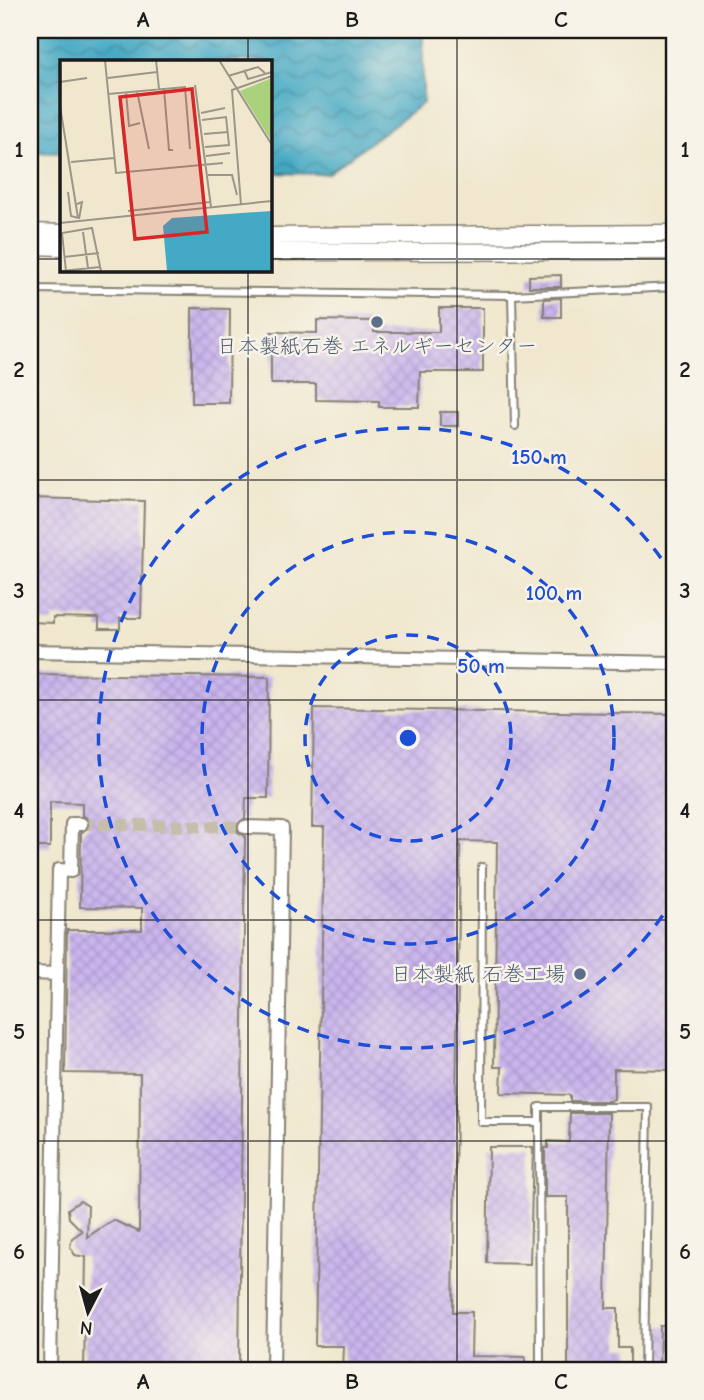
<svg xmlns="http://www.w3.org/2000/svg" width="704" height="1400" font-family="'Comic Neue','Klee One',sans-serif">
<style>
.water{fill:url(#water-waves);stroke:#306270;stroke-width:2}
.building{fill:url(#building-cross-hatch)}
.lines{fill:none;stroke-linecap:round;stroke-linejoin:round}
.minor-tunnel{stroke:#c6beaa;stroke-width:12;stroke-dasharray:12 6;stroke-linecap:butt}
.service-casing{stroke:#868275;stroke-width:10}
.minor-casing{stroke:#868275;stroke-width:16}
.tertiary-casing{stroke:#868275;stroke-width:19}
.service{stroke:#fff;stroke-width:6}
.minor{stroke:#fff;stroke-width:12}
.tertiary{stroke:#fff;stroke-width:16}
.grid{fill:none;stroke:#1c1c1c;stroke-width:2;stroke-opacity:0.55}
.ring{fill:none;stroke:#1d4ed8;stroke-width:3.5;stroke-dasharray:12 9}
.service-dot{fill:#5c6f8a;stroke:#f7f3e8;stroke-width:2.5}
.labels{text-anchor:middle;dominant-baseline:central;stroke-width:5;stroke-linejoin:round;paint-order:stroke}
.service-label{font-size:21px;fill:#4e5e75;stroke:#f7f3e8}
.inset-road{fill:none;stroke:#9b9687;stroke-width:2}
.view{fill:#d62828;fill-opacity:0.15;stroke:#d62828;stroke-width:3.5}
.inset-edge{fill:none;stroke:#1c1c1c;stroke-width:3.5}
.centre{fill:#1d4ed8;stroke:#f7f3e8;stroke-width:3.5}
.ring-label{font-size:21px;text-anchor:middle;font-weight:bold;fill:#1d4ed8;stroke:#f7f3e8;stroke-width:5;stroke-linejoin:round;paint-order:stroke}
.neatline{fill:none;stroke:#1c1c1c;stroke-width:2.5}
.grid-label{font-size:23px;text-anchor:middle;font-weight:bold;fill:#1c1c1c}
</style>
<defs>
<pattern id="water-waves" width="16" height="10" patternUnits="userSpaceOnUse" patternTransform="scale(1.75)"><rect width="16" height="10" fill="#44a9c4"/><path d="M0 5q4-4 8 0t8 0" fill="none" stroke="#38899e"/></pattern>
<pattern id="building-cross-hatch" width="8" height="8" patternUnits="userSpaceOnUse" patternTransform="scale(1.75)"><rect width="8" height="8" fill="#cab5ed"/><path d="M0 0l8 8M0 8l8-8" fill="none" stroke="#ad9bcb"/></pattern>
</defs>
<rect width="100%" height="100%" fill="#f7f3e8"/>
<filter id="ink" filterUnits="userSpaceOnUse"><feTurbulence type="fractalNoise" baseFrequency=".0143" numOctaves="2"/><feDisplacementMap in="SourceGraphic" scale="14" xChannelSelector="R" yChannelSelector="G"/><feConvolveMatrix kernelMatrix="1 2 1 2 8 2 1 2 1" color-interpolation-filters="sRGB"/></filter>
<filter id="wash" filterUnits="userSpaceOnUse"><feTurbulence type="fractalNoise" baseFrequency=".00686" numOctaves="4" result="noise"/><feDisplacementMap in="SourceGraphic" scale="28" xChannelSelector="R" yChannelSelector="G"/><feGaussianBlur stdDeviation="1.57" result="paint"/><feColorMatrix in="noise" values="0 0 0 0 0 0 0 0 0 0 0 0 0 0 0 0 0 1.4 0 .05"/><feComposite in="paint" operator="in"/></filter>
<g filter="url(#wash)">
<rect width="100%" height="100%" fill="#f0e7ce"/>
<path class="water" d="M30,30h393v73l-96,71 -57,-1v-112h-209v92l-31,-1z"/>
<g id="blocks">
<g class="building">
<path d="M561,275v12h-32v-11z"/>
<path d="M561,298v19h-17v-18z"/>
<path d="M192,308l38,1 -1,94h-37z"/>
<path d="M439,308h44v64h-63l-1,35h-40v-6l-63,-1v-16h-45v-52l46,1v-13l57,1v11h65z"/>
<rect x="440" y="412" width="18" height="14"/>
<path d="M30,498l114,3 -3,117h-21v11h-21v-11l-46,-1v6l-23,-1z"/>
<path d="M30,674l239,3 -1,121h-22l-1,20 -9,8 2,6 7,4 -6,534h-155l2,-113 -11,-2 -5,-8 2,-9 10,-7 -13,-13 -1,-9 12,-8 8,5 -1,31 26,-17 26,12 1,-158 -75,-1 2,-143h75v-22l-62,-1 1,-74 9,-8 -2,-6 -6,-4v-12l-32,-1v45h-20z"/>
<path d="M314,708l360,6v356l-60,-1v30l-5,2h-39v-6l-69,-2 1,-26h-8l3,-225 -37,-1 -7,471h19l-1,44 54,1v13h-182l1,-24h-29l9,-519h-12z"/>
<path d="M570,1113h39l-3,195h12v40h12v22h-62v-173h-23v-49h3v-7l21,1z"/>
<path d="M489,1147h44l-3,117 -43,-1z"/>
<path d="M660,1326h14v44h-15z"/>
</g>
</g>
</g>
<g filter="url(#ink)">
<use href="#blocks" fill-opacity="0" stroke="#868275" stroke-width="2"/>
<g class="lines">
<path class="minor-tunnel" d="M81,824l164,3"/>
<g class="service-casing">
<g id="service">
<path d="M30,289l482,6 162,-8"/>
<path d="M512,295l3,131"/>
<path d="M482,867l-1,255h58l1,248"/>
<path d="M539,1122v-15h109l-4,263"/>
</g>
</g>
<g class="minor-casing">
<g id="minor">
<path d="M30,651l644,12"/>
<path d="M245,827l37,1 -9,542"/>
<path d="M30,973l27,1"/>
<path d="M50,1370l9,-500 12,1 1,-47h9"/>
</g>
</g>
<g class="tertiary-casing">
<g id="tertiary">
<path d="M30,232l31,1"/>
<path d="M270,236l404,-3"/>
<path d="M30,246l31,1"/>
<path d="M270,252l404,-1"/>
</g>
</g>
<use href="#service" class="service"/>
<use href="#minor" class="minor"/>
<use href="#tertiary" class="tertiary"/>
</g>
</g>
<path class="grid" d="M248,30v31M457,30v1340M30,259h31M270,259h404M248,270v1100M30,480h644M30,700h644M30,920h644M30,1141h644"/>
<g class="ring">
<circle cx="408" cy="738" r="103"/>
<circle cx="408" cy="738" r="206"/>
<path d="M674 898A310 310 0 1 1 674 578"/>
</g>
<g class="service-dot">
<circle cx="377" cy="322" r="7"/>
<circle cx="580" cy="974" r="7"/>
</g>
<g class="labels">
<g class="service-label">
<text x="377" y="346">日本製紙石巻 エネルギーセンター</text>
<text x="566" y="974" text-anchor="end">日本製紙 石巻工場</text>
</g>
</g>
<g transform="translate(60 60)">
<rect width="212" height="212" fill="#f0e7ce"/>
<path d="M212,18v64l-32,-51z" fill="#aad17c"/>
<path d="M212,151v60h-105l-4,-45 9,-8z" fill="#44a9c4"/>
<path class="inset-road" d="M45,0l11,113 107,-10M96,0l3,29M159,0l53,85M184,10l4,9 24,-7M168,16l30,-9 7,6M48,18l49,-6M0,22l27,-4M135,25l16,122M104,29l5,61h4M77,31l12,58M66,32l3,34 11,-3M48,34l77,-7 5,62M0,46l18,112M141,53l24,-5M142,60l24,-3 3,28 -24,2M144,74l24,-2M146,96l24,-3M11,102l43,-4M148,115h24l5,20M8,132l3,24 7,2M17,144l5,-2 -3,17M181,145l-9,-115 40,-14M68,151l82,-9M0,163l212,-22M23,172l5,36M4,197l35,-4M2,211l38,-4M6,211l-4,-38 30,-5 9,43"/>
<path class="view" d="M132,29l15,143 -72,7 -15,-142z"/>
<rect width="212" height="212" class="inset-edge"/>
</g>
<circle cx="408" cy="738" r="10" class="centre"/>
<g class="ring-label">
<text x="539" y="464">150 m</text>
<text x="554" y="600">100 m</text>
<text x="481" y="673">50 m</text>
</g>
<rect width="704" height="1400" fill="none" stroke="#f7f3e8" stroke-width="77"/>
<g transform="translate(88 1312) rotate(186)" stroke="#f7f3e8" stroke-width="5" paint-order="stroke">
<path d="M0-5L12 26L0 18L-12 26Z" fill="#1c1c1c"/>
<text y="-10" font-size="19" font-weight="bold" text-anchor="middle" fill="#1c1c1c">N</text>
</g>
<rect x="38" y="38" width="628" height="1324" class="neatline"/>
<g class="grid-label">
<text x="143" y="27">A</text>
<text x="352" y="27">B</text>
<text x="561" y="27">C</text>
<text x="19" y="157">1</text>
<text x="685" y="157">1</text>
<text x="19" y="377">2</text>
<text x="685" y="377">2</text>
<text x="19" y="598">3</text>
<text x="685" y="598">3</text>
<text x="19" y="818">4</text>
<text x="685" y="818">4</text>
<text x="19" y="1039">5</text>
<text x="685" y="1039">5</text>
<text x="19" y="1259">6</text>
<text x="685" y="1259">6</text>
<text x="143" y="1389">A</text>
<text x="352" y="1389">B</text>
<text x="561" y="1389">C</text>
</g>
</svg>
